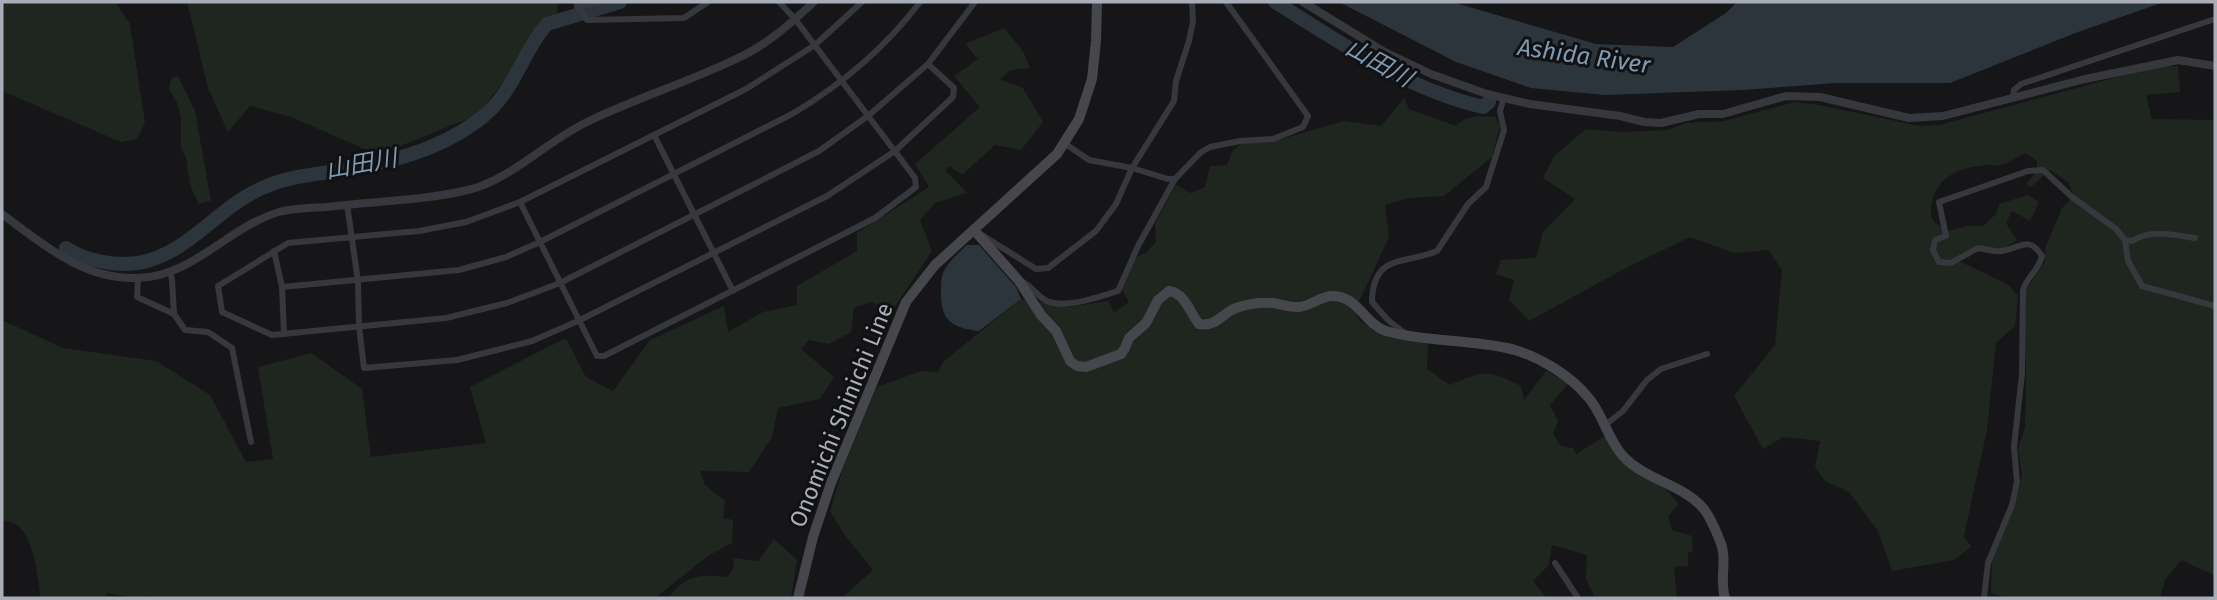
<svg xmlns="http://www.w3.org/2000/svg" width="2217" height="600" font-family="'Fira Sans','Noto Sans JP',sans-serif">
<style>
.green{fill:#1e261f}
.water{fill:#2c353c}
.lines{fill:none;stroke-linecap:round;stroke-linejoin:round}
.river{stroke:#2c353c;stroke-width:14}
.minor{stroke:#37383d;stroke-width:6}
.tertiary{stroke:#37383d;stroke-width:8}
.secondary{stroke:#45474d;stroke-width:10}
.labels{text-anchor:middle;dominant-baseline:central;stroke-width:6;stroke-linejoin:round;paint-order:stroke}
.street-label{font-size:23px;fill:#a8adb8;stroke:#111113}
.water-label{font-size:24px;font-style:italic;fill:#7f9bb3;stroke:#111113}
</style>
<rect width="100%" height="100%" fill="#161618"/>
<g class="green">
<path d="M2,2h113l15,22 15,99 -8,16 -16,3 -119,-51z"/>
<path d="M187,2h371l-1,14 -80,99 -99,40 -87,-38 -41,-11 -22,26 -20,-44z"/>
<path d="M1004,28l19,23 7,17 -19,2 -11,9 23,9 20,34 -22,28 -26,-5 -33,30 -13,-9 -3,5 21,22 -32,10 -15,17 12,31 -40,60 -21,-9 -17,6 -3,24 -22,12 -20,-4 -8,9 33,28 -14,22 -42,9 -6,29 -23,35 -49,-1 5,14 20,16 -2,17 10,2 -1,23 -24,13 -53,42h-504l-3,-2 -11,2 -31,-5 1,5h-66c-4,-22 -7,-80 -39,-77v-201l61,28 93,13 54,34 36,67 27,-3 -15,-92 53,-14 51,36 9,68 115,-14 -16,-56 96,-49 20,39 27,14 37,-51 74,-34 4,26 35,-20 34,-7v-19l60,-35v-18l72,-46 -14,-23 65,-57 -26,-31 24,-17 -13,-15z"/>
<path d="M2178,66l2,26 -34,3 6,24 63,1v466l-1,-11 -33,-15 -16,20 -5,18h-152l-17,-5 1,-30 7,-30 17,-32 6,-25 -4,-28 7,-20 1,-56 -2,-68 2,-14 19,-28v-14l17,-40 12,-12 -6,-14 -18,-12 -19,17 -5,-3 11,-13v-10l-12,-8c-8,4 -16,9 -24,12 -6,2 -11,-1 -16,0 -27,3 -51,13 -54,43 -1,14 6,17 17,23l19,-5h16l13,-12 3,-10 29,-9 11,7 -9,19 -18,-10 -6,12 11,17 -15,10 -25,-4 -18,15 50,24 9,11 -3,30 -19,17 -9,87 -23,106 7,11 -17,13 -62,11 -14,-40 -29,-39 -24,-11 -10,-14 5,-26 -37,-4 -20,12 -29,-53 41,-51 7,-75 -14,-20 -33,3 -45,-16 -66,32 -95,52 -20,-21 5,-20 -18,-6 5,-14 35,-2 7,-26 32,-33 -32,-21 11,-22 32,-27 36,3 46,-2 18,-7 38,-2 71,-19 24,3 101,21 19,-1 216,-58z"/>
<path d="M178,76l17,35 16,90 -12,3 -9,-19 -4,-28 -5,-8v-32l-4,-14 -8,-14 2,-10z"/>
<path d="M1404,98l5,11 47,17c11,-12 24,-10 39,-9l5,9 -8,31 -48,39 -35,2 -24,7 4,32 -30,65 -12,-3 13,22 30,17 38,6 -1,25 23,16c36,-15 36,-16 71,1l3,14 22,-29 23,12 -19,22 8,16 -5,13 8,12 12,2 3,6 29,-18 16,26 45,27 13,15 -11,12 4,14 20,6 1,15 -5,2v13l-14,1 3,31h-82l-9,-19 1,-24 -35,-10 -3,20 -16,16 14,17h-705l31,-28 -29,-36 -14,-23 13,-43 34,-81 44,-16 17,1 6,-11 77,-62 48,8 39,-6 6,11 15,-10 -8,-14 13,-29 14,-8 8,-9 -1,-19 21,-38 14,8 15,-6 5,-21 17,-1 5,-13 10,-9 36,-3 66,-19 37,5z"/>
<path d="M774,539l23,21 -6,38h-123c18,-23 30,-24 59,-21l7,-10 -1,-9 25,3z"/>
</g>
<g class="water">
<path d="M1339,2h113l144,42 77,3 53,-34 11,-11h427l-86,30 -128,51h-114l-93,7 -138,5 -74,-7 -75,-26z"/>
<path d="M967,245h12l37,42 5,12 -42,32c-29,-3 -39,-12 -38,-41 0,-6 0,-15 4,-21 5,-9 15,-17 22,-24z"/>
</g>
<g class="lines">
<g class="river">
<path d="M1275,2c67,41 130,87 208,105l6,-5"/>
<path d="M66,248c20,13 49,18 72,15 49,-8 78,-54 122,-74 25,-12 50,-14 77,-18 49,-8 98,-19 139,-49 39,-27 43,-66 71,-98l73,-22"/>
</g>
<g class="minor">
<path d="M576,2l11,18 97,-2 24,-16"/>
<path d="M862,2l-47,43 -69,44 -226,113 -54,20 -47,9 -131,12 -70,43 4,26 50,23 174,-17 61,-15 53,-20 259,-132 49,-35 60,-52 47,-62"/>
<path d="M577,7l23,-5"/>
<path d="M2013,97l1,-7 7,-6 194,-65"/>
<path d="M654,135l79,156"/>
<path d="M1064,143l25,17 43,8 36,11h7l25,-26 10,-6 30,-6 33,-2 30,-12 5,-11 -82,-114"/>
<path d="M520,202l77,154h7l271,-138 41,-31 -1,-9 -120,-159 -16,-17"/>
<path d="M347,204l11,77 1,45 5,42 93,-8 75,-19 46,-20 249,-125 68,-45 58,-54 1,-9 -26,-24"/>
<path d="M982,235l54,34 12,-1 48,-37 20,-27 16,-36 42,-67 2,-20 13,-40 4,-20 -1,-19"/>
<path d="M2125,240l7,1c19,-12 42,-6 63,-3"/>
<path d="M274,251l8,36 2,47"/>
<path d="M170,272l2,8 2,34"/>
<path d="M138,279l-1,18 37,17 11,16 23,2 24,16 19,94"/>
<path d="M1020,281c11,3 16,15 27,20 18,8 52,-4 71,-10l20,-45 37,-67"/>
<path d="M282,287l177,-17 47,-13 34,-15 252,-128c49,-29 94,-67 128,-112"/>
<path d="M1406,334l-18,-14 -16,-18c1,-49 32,-37 65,-51l31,-47 18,-17 18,-57 -4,-19 4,-14"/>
<path d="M1605,425l18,-14 24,-31 14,-11 46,-15"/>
<path d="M1555,563l23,35"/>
<path d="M1984,598l4,-35 24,-58 5,-23 -3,-35 8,-73 1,-84c4,-13 16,-20 19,-34 -14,-22 -22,-7 -41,-5 -7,1 -16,-2 -23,-3l-27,15 -12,-1 -6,-12 2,-10 11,-4 -7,-34 89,-31 15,-1 29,27 44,32 9,11 3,21 14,25 73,20"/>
</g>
<g class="tertiary">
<path d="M1303,2l80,49 48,23 56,20 43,10 90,12 24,6 17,1 38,-9h24l63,-18 34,1 89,21 34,-2 142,-37 93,-19 37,6"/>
<path d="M2,214c41,30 81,66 135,64 56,-1 91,-51 142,-66 15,-4 32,-4 47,-5 48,-6 96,-6 142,-17 44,-11 79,-49 119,-68 49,-24 102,-40 151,-64 29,-13 53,-35 76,-56"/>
</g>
<g class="secondary">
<path d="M974,230l45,51 22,34 15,16 14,30 7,5 9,1 35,-13 4,-6 4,-10 17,-15 12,-23 11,-9c16,2 21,22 30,33 18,3 23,-11 37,-16 11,-4 26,-6 37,-5 9,1 17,5 26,4 13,-1 22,-12 35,-11 24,1 31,28 52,35 39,11 81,8 121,17 28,6 62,26 81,49 15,17 20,43 35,59 22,24 59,28 80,52 7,8 13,23 17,33 8,18 -1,38 5,57"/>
<path d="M798,598l15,-61 18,-54 75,-181 29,-37 122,-111 22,-35 13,-40 4,-38 1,-39"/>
</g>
</g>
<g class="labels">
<g class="street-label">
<text transform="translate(841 415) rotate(-68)">Onomichi Shinichi Line</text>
</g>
<g class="water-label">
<text transform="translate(1584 56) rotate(8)">Ashida River</text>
<text transform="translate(1379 63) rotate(29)">山田川</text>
<text transform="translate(361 164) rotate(-10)">山田川</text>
</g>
</g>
<rect width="2217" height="600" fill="none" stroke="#a8adb8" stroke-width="7"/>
</svg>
